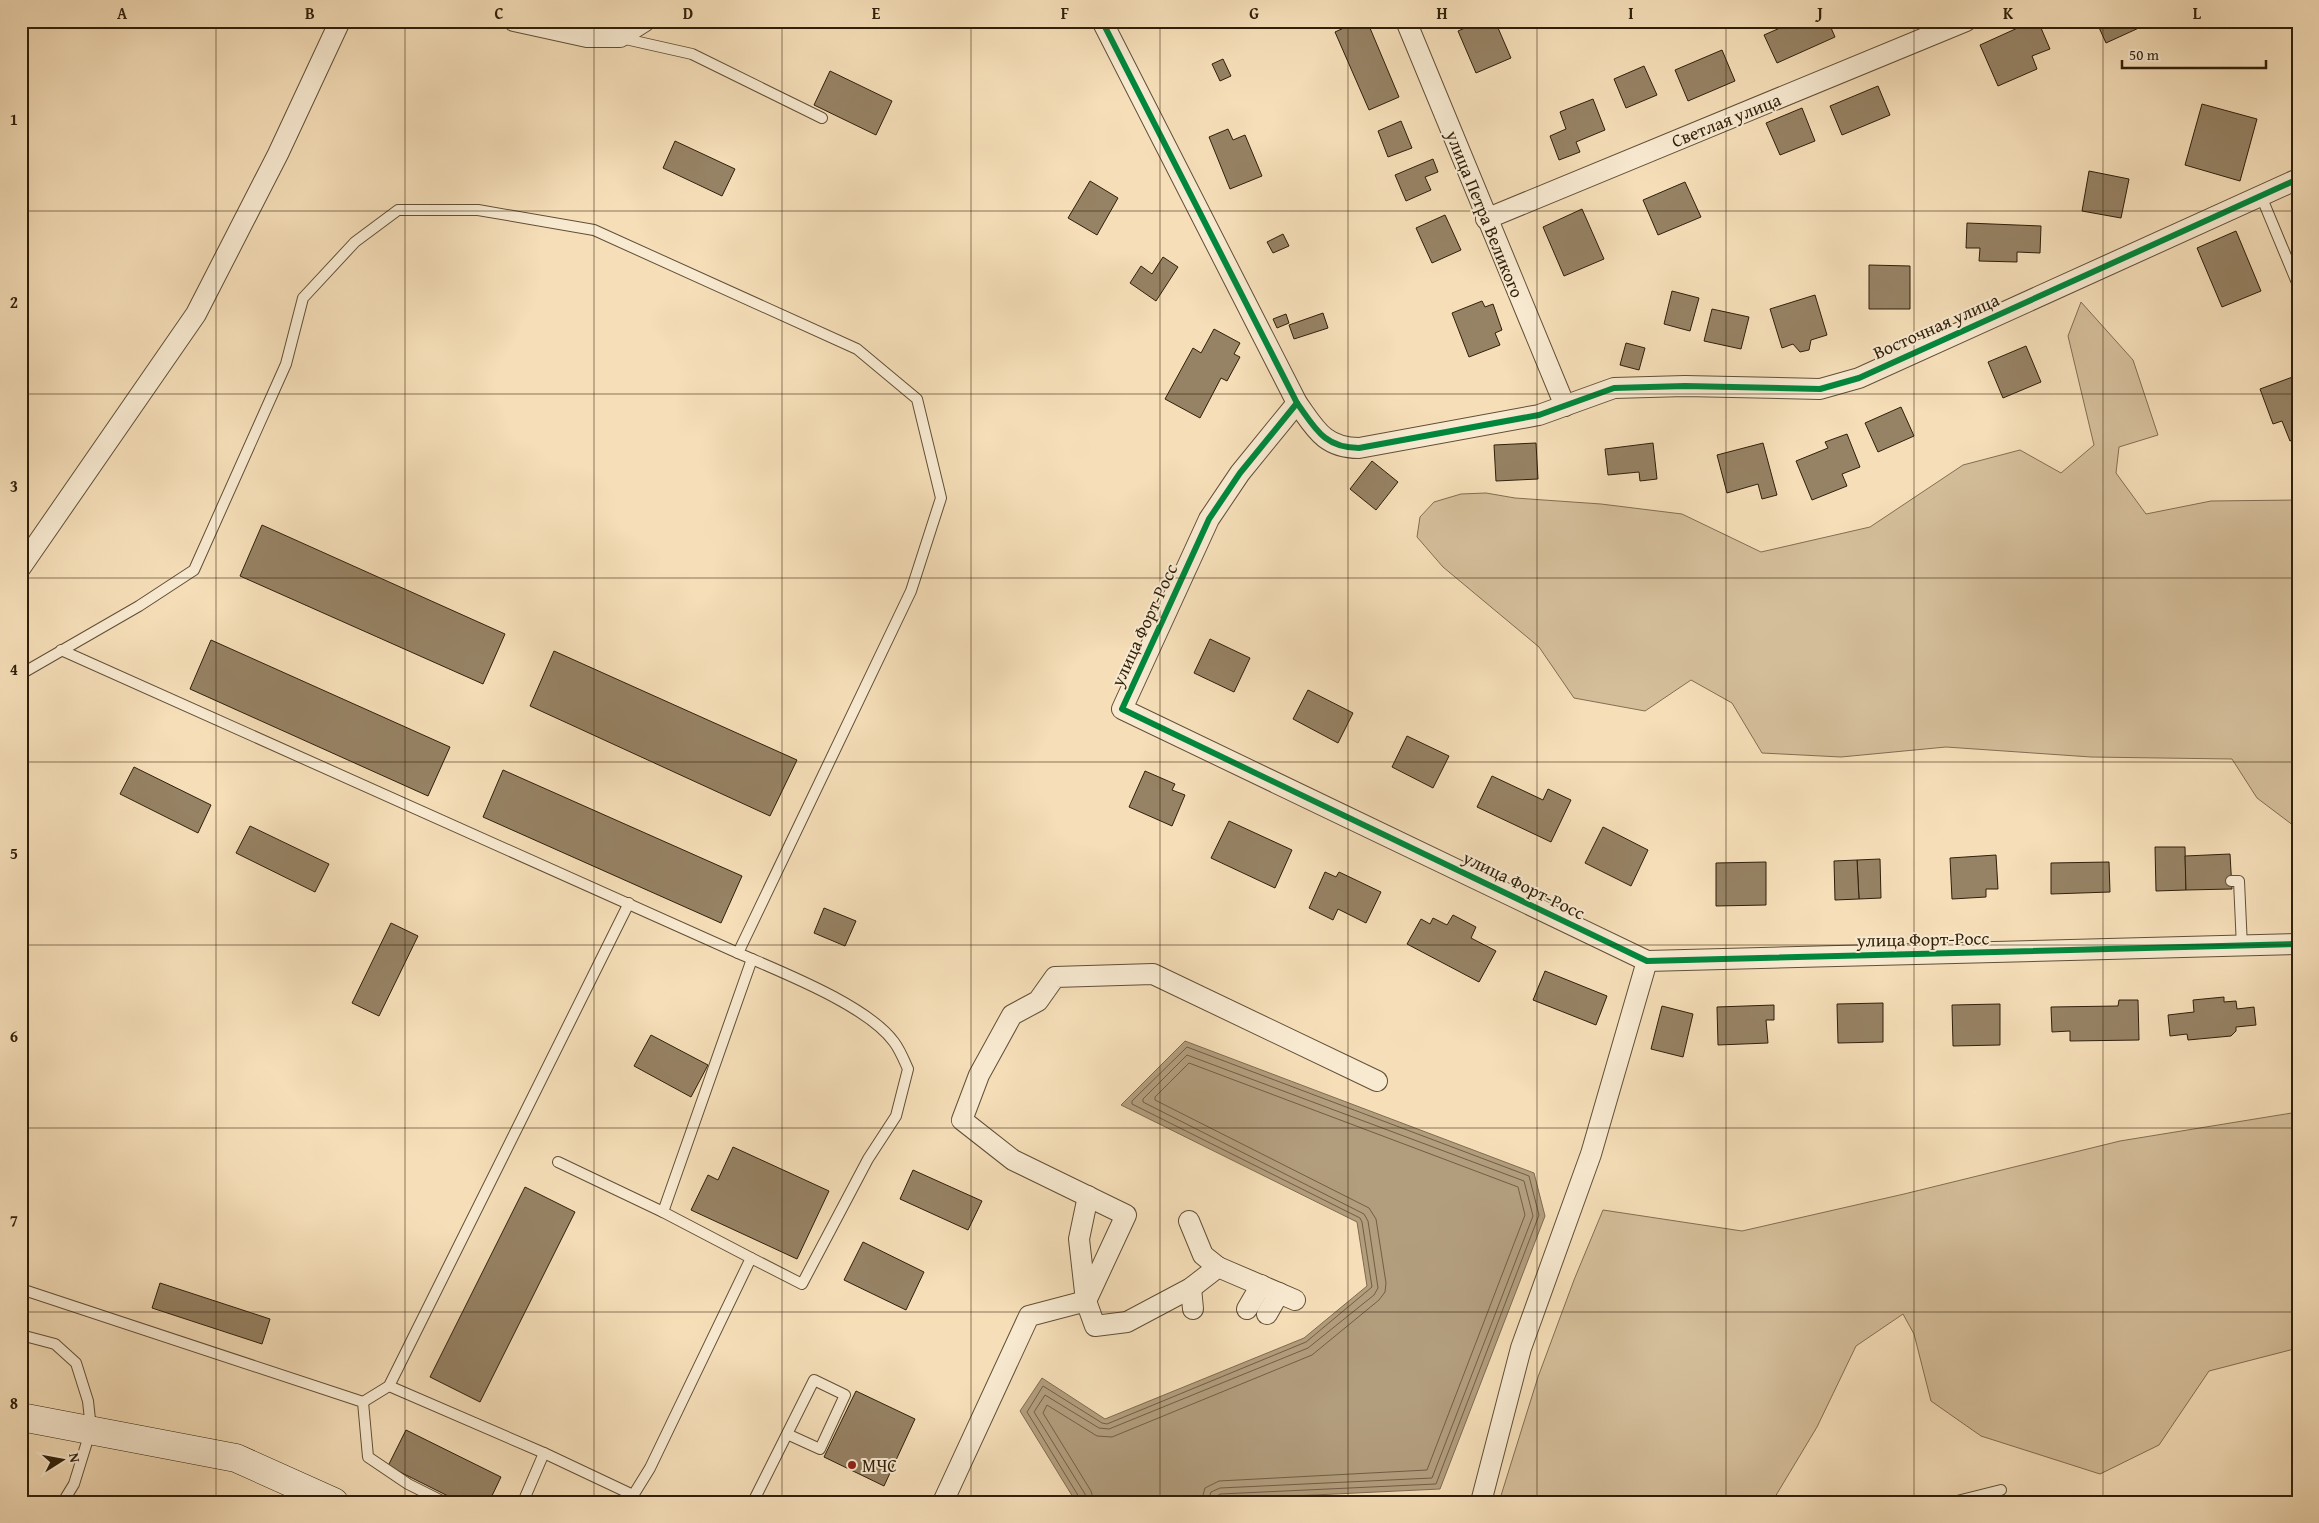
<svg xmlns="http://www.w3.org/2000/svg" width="2319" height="1523" font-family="'Gentium Book Plus',serif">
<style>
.green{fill:#d4be9a;stroke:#826e52}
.water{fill:#b29d7d;stroke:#7e6b4f}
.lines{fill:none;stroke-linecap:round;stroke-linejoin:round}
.shore{stroke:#715e44;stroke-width:1}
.building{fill:#968264;stroke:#301f0a}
.lane-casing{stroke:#614f36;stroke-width:12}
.street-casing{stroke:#614f36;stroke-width:22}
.secondary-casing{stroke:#301f0a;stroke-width:29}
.lane{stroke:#f8ead1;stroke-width:10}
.street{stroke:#f8ead1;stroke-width:20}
.secondary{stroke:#f8ead1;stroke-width:28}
.cycleway-casing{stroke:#f8ead1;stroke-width:9}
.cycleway{stroke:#00873e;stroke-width:6}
.grid{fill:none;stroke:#301f0a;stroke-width:1;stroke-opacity:0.55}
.poi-dot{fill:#8f2418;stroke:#f8ead1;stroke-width:2}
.labels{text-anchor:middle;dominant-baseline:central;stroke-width:4;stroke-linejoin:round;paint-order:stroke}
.street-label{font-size:18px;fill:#301f0a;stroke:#f8ead1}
.poi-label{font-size:18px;fill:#301f0a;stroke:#f8ead1;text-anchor:start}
.neatline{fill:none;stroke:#301f0a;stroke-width:2}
.grid-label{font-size:16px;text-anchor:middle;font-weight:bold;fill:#301f0a}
</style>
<rect width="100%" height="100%" fill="#f5deb8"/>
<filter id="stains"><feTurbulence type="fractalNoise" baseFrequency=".004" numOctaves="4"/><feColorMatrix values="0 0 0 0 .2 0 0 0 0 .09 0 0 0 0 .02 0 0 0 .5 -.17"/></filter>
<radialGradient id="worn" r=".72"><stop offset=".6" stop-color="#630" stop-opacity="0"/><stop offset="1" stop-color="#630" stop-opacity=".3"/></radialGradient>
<g class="green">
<path d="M2081,302l52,58 25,75 -39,12 -3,26 30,41 65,-13 87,-1v329l-41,-31 -25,-39 -141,-2 -145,-10 -105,10 -79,-4 -30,-50 -41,-23 -46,31 -71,-13 -35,-51 -96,-80 -26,-30 3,-20 14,-15 27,-8 25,-1 29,5 86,6 81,10 79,38 109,-25 93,-62 57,-15 41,23 33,-28 -26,-109z"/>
<path d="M2298,1112v236l-89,23 -50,74 -59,29 -119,-38 -50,-35 -17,-67 -11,-20 -47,32 -39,81 -45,75h-273l39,-125 36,-97 29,-70 139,21 162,-37 216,-53z"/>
</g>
<path class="water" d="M1185,1041l349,132 11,43 -105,273 -274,13h-90l-56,-91 22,-33 63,41 199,-81 63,-52 -10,-64 -236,-117z"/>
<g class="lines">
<g class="shore">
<path d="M1080,1502l-1,-5 -52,-85 16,-26 59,37 5,1 199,-82 66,-55 -10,-65 -2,-4 -228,-114v-3l55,-54 342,129 10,39 -103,269 -216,10 -4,3 -1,5"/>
<path d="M1086,1502l-1,-8 -51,-82 11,-17 54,33 10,1 199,-81 66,-53 4,-7 -10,-67 -4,-7 -221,-112v-3l44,-44 337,126 9,35 -101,262 -212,10 -9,4 -3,10"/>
<path d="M1094,1502l-3,-11 -48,-78 4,-8 50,31 15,1 200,-82 67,-55 6,-8 1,-9 -10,-64 -7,-11 -214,-108v-3l34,-34 329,124 7,28 -98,255 -208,11 -14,7 -4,14"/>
</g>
</g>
<g class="building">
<path d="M1359,21h8l32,76 -30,13 -34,-78z"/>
<path d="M1481,21h14l16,37 -35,15 -18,-42z"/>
<path d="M1796,21h32l7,16 -58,26 -13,-28z"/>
<path d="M2033,21h5l12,28 -18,7 5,13 -39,17 -18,-41z"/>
<path d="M2096,21h58l-48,22z"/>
<path d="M1722,50l13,31 -47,20 -13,-31z"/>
<path d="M1223,59l8,17 -11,5 -8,-17z"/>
<path d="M1644,66l13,29 -31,13 -12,-29z"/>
<path d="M830,71l62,30 -16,34 -62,-30z"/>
<path d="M1878,86l12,29 -48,20 -12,-29z"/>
<path d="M1593,99l12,31 -29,12 4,10 -21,8 -9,-24 16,-7 -6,-17z"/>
<path d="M2202,104l55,15 -17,62 -55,-16z"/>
<path d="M1802,108l13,33 -35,14 -14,-32z"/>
<path d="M1401,121l11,27 -24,9 -10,-26z"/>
<path d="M1228,129l5,11 12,-5 17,41 -32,13 -21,-52z"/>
<path d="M675,141l60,28 -13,27 -59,-28z"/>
<path d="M1433,159l5,13 -13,5 6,13 -25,11 -11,-26z"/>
<path d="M2089,171l40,8 -8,39 -39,-7z"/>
<path d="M1090,181l28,17 -21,37 -29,-17z"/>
<path d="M1685,182l16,35 -43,18 -15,-35z"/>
<path d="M1582,209l22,50 -40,17 -21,-49z"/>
<path d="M1445,215l16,35 -29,13 -16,-35z"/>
<path d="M1967,223l74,3 -1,27 -23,-1v10l-38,-1 1,-13h-14z"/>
<path d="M2236,231l25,60 -39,16 -25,-59z"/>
<path d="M1283,234l6,12 -16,7 -6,-11z"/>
<path d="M1163,257l15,10 -22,34 -26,-18 11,-17 11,8z"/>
<path d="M1869,265l41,1v43h-41z"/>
<path d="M1672,291l27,7 -9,33 -26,-7z"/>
<path d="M1815,295l12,40 -16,5 -2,10 -9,2 -7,-8 -11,4 -12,-39z"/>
<path d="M1482,301l3,6 8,-3 9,26 -7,3 5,12 -31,12 -17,-44z"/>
<path d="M1712,309l37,8 -8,32 -37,-8z"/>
<path d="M1323,313l5,15 -34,11 -5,-14z"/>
<path d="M1286,314l3,9 -12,5 -4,-9z"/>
<path d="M1214,329l26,14 -6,11 6,3 -13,24 -6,-3 -21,40 -35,-19 28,-51 8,5z"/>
<path d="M1626,343l19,5 -6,22 -19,-5z"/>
<path d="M2026,346l15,36 -38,16 -15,-36z"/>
<path d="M2298,375v63l-8,3 -8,-20 -9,3 -13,-35z"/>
<path d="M1901,407l13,29 -36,16 -13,-29z"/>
<path d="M1847,434l13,33 -18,7 5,12 -35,14 -16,-39 32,-13 -3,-6z"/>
<path d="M1536,443l2,36 -42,2 -2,-36z"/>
<path d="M1653,443l4,36 -17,2 -1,-9 -31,3 -3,-26z"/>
<path d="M1763,443l14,52 -15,4 -4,-15 -31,9 -10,-38z"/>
<path d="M1372,461l26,21 -22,28 -26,-21z"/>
<path d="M262,525l243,109 -22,50 -243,-108z"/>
<path d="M1210,639l40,19 -16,34 -40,-19z"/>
<path d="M211,640l239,107 -22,49 -238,-107z"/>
<path d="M554,651l243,109 -27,56 -240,-110z"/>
<path d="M1308,690l45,23 -15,30 -45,-24z"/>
<path d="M1407,736l42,20 -16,32 -41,-21z"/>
<path d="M134,767l77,38 -13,28 -78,-39z"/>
<path d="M503,770l239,106 -21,47 -238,-106z"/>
<path d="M1145,771l30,13 -3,6 13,5 -13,31 -43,-19z"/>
<path d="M1492,776l51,24 5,-11 23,11 -20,42 -74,-35z"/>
<path d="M1229,821l63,29 -17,38 -64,-30z"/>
<path d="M250,826l79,38 -14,28 -79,-39z"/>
<path d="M1603,827l45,23 -17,36 -46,-23z"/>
<path d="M2155,847h30l1,43 -30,1z"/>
<path d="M2230,854l2,35 -46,1 -1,-34z"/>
<path d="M1996,855l2,34h-12v8l-34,2 -2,-41z"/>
<path d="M1880,859l1,39 -22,1 -2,-39z"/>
<path d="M1857,860l2,39 -24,1 -1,-39z"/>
<path d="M1766,862v43l-50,1v-43z"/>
<path d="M2109,862l1,30 -59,2v-31z"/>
<path d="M1325,872l11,5 3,-5 42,20 -15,31 -28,-14 -5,11 -24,-12z"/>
<path d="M824,908l32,13 -11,25 -31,-13z"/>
<path d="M1453,915l23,12 -5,11 25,13 -17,31 -72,-38 14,-25 9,5 3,-6 14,7z"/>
<path d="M391,923l27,13 -39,80 -27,-13z"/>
<path d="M1545,971l62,25 -11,29 -63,-25z"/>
<path d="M2224,997v5l12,-1 1,8 17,-2 2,18 -20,2v4l-5,5 -43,4 -1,-6 -17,2 -2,-21 26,-3 -1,-12z"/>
<path d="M2119,1000h19l1,40 -69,1v-10l-18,1 -1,-25 67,-1z"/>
<path d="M1883,1003v39l-45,1 -1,-39z"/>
<path d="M2000,1004v41l-47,1 -1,-41z"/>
<path d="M1774,1005v15h-8l2,23 -50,2 -1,-38z"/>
<path d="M1662,1006l31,8 -10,43 -32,-8z"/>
<path d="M651,1035l57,30 -17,32 -57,-31z"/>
<path d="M733,1147l96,44 -32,68 -106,-49 17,-35 10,5z"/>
<path d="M913,1170l69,31 -14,29 -68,-31z"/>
<path d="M525,1187l50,25 -95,190 -50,-25z"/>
<path d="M863,1242l61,30 -18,38 -62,-30z"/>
<path d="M160,1283l110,36 -8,25 -110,-36z"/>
<path d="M856,1391l59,28 -31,67 -60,-29z"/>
<path d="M406,1430l95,47 -12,25h-29l-72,-36z"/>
</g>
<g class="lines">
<g class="lane-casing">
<g id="lane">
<path d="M621,38l71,16 130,64"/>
<path d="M2261,196l37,89"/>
<path d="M61,650l677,303"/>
<path d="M21,674l118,-68 55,-36 92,-206 17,-66 52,-56 43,-32h80l116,20 263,119 60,50 24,99 -30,93 -173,362c43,19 129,52 156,89 6,8 10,18 14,27l-12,47 -28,43 -66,125 -51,-26 -101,210 -21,34"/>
<path d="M2231,881h8l3,66"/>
<path d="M558,1162l105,50"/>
<path d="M751,1258l-88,-46 89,-253"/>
<path d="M21,1289l342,113 5,55 40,27 36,18"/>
<path d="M21,1335l34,9 21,19 12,38 3,28 -17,55 -11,18"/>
<path d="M389,1386l155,67"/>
<path d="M363,1402l26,-16 240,-483"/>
<path d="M523,1502l21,-49 89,42"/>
<path d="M753,1502l61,-122 31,15 -25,54 -33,-15"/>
<path d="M1953,1502l48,-12"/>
</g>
</g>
<g class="street-casing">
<g id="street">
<path d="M514,21l73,16h33l25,-16"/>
<path d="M1102,21l195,382c18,25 27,45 62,45l180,-33 75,-27 71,-2 135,3 39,-11 439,-199"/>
<path d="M1406,21l159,385"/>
<path d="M1486,219l480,-198"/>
<path d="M1297,403l-57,70 -31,46 -87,190 525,252 651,-17"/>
<path d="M21,567l175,-253 82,-160 62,-133"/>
<path d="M1189,1221l14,34 15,12"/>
<path d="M1191,1288l2,21"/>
<path d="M1086,1301l40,-86 -113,-55 -51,-40 17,-45 33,-60 26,-14 17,-24 98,-3 224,107"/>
<path d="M1086,1301l-7,-62 9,-43"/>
<path d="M1247,1309l14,-24"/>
<path d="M1267,1314l12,-21"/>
<path d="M943,1502l86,-186 57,-15 9,25 32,-4 64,-34 27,-21 77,33"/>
<path d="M1481,1502l40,-154 70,-194 56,-193"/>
</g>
</g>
<g class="secondary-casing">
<path id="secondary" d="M21,1417l215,41 98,44"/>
</g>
<use href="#lane" class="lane"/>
<use href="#street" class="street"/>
<use href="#secondary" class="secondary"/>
<g class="cycleway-casing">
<g id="cycleway">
<path d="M1102,21l195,382c18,25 27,45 62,45l180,-33 75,-27 71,-2 135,3 39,-11 439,-199"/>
<path d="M1297,403l-57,70 -31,46 -87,190 525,252 651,-17"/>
</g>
</g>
<use href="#cycleway" class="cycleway"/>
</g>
<path class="grid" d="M216,21v1481M405,21v1481M594,21v1481M782,21v1481M971,21v1481M1160,21v1481M1348,21v1481M1537,21v1481M1726,21v1481M1914,21v1481M2103,21v1481M21,211h2277M21,394h2277M21,578h2277M21,762h2277M21,945h2277M21,1128h2277M21,1312h2277"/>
<circle class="poi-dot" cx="852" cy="1465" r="5"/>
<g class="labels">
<g class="street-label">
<text transform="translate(1726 120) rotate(-22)">Светлая улица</text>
<text transform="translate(1485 214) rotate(68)">улица Петра Великого</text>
<text transform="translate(1936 326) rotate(-24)">Восточная улица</text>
<text transform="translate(1144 625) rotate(-65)">улица Форт-Росс</text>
<text transform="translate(1524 885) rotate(26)">улица Форт-Росс</text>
<text transform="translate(1923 939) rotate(-1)">улица Форт-Росс</text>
</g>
<g class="poi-label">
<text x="862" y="1465">МЧС</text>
</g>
</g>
<rect width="2319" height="1523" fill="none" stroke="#f5deb8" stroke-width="55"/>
<g transform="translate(62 1460) rotate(79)" stroke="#f8ead1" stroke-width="4" paint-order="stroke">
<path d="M0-4L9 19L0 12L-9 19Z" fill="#301f0a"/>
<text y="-8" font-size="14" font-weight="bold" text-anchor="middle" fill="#301f0a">N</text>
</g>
<path d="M2122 60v8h144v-8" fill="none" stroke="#301f0a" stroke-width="2.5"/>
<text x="2129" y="60" font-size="15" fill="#301f0a" stroke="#f8ead1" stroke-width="4" paint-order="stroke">50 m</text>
<rect x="28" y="28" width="2264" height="1468" class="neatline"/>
<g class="grid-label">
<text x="122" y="19">A</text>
<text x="310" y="19">B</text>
<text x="499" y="19">C</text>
<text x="688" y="19">D</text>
<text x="876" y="19">E</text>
<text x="1065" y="19">F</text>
<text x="1254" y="19">G</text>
<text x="1442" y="19">H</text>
<text x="1631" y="19">I</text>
<text x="1820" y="19">J</text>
<text x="2008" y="19">K</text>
<text x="2197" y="19">L</text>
<text x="14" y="125">1</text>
<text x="14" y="308">2</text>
<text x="14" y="492">3</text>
<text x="14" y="675">4</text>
<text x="14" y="859">5</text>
<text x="14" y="1042">6</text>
<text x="14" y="1226">7</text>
<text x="14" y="1409">8</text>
</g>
<rect width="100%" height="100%" filter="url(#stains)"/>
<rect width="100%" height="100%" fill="url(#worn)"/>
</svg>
